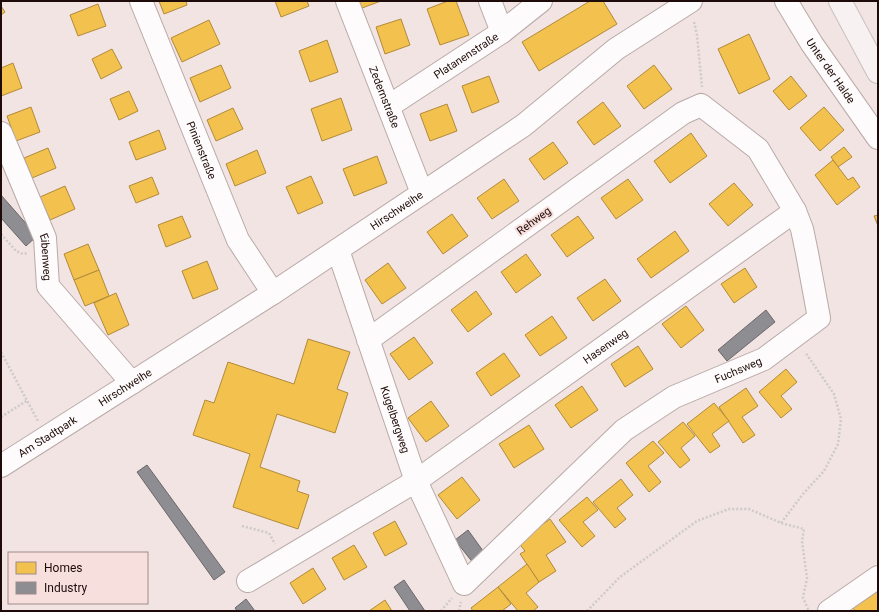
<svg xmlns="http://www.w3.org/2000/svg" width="879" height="612" font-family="Roboto,sans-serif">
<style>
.homes{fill:#f2c14e;stroke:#b28a39}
.industry{fill:#8d8d92;stroke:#6c6669}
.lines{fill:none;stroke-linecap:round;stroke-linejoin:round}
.minor-casing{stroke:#b9aaa8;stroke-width:24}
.major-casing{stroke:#c9c0bf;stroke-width:24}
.path{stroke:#cfcaca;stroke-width:2.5;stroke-dasharray:2 2;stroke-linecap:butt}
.minor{stroke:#fdfbfb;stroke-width:22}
.major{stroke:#f7f2f1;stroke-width:22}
.labels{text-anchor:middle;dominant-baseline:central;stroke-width:4;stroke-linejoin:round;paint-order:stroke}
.street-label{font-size:11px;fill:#1e0b09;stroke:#f7dfdd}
</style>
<rect width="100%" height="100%" fill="#f1e4e3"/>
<g class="homes">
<path d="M159,1h27l1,4 -23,9z"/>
<path d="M275,1h32l2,5 -28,11z"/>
<path d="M359,1h22l-19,7z"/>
<path d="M448,1h8l13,34 -29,10 -13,-36z"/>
<path d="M590,1h13l14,23 -78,47 -17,-29z"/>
<path d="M98,4l8,22 -28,10 -8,-21z"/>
<path d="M1,6l4,6 -4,3z"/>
<path d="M401,19l9,26 -25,9 -9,-27z"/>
<path d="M209,20l11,24 -38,18 -11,-24z"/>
<path d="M749,34l21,45 -31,15 -21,-45z"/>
<path d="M327,40l11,32 -28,10 -11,-31z"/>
<path d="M112,49l10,19 -21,11 -9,-20z"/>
<path d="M13,63l9,25 -21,8v-28z"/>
<path d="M221,65l10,23 -31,14 -10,-24z"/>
<path d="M654,65l18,24 -28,20 -17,-23z"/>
<path d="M489,76l10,26 -27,11 -10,-27z"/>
<path d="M791,76l16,20 -18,14 -16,-19z"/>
<path d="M129,91l9,20 -19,9 -9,-21z"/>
<path d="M341,98l11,32 -30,11 -11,-32z"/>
<path d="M603,102l18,24 -27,19 -17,-23z"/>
<path d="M447,104l10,27 -27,10 -10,-27z"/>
<path d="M31,107l9,25 -24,9 -9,-25z"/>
<path d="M824,107l20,23 -24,21 -20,-23z"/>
<path d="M233,108l10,21 -27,12 -9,-21z"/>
<path d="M159,130l7,19 -30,11 -7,-18z"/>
<path d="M691,133l16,23 -37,27 -16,-22z"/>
<path d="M553,142l15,21 -24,17 -15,-21z"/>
<path d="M844,147l8,10 -14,10 -7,-10z"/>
<path d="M48,148l8,20 -24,10 -8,-20z"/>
<path d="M257,150l9,23 -31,13 -9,-22z"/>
<path d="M377,156l10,27 -33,13 -11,-27z"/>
<path d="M833,160l15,20 5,-3 7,10 -23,18 -22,-30z"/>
<path d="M311,176l12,27 -25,11 -12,-27z"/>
<path d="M152,177l7,17 -23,9 -7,-17z"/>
<path d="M504,179l15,22 -27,18 -15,-21z"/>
<path d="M628,179l15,21 -27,19 -15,-21z"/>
<path d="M734,183l19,22 -25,21 -19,-22z"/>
<path d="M65,186l10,23 -25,11 -10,-23z"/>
<path d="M452,214l16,22 -25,18 -16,-22z"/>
<path d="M878,215v11l-4,-10z"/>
<path d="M182,216l9,21 -25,10 -8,-22z"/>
<path d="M578,216l16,22 -27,19 -16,-22z"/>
<path d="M675,231l14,20 -38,27 -14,-19z"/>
<path d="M88,244l11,26 -25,10 -10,-26z"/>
<path d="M526,254l15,21 -25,18 -15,-21z"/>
<path d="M207,261l11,28 -25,10 -11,-28z"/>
<path d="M388,263l18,25 -24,16 -17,-24z"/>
<path d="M745,268l12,19 -23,16 -13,-19z"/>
<path d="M99,270l10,26 -24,10 -11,-26z"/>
<path d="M605,279l16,22 -28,20 -16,-23z"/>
<path d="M476,291l16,23 -24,18 -17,-22z"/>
<path d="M116,293l13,32 -21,10 -14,-32z"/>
<path d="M686,306l18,24 -23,18 -19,-24z"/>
<path d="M552,316l15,22 -27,18 -15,-21z"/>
<path d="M414,337l19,26 -24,17 -19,-26z"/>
<path d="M308,339l42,13 -13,37 11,4 -13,40 -58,-19 -17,53 40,14 -3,10 12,4 -11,34 -65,-22 17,-53 -57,-19 12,-35 9,3 14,-41 66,22z"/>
<path d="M638,346l15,23 -28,18 -14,-23z"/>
<path d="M504,353l16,23 -29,20 -15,-23z"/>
<path d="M786,369l11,13 -16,14 11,13 -11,9 -22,-26z"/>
<path d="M582,386l16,24 -27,18 -16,-23z"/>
<path d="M746,388l12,18 -16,11 13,18 -12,8 -24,-36z"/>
<path d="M431,401l18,25 -23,16 -18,-24z"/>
<path d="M714,403l15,18 -17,13 8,12 -10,7 -23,-29z"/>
<path d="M683,422l12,14 -14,12 9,12 -10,8 -22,-26z"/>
<path d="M529,425l15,24 -30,19 -15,-24z"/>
<path d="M653,441l11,12 -16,13 13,16 -12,10 -23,-29z"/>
<path d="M462,477l18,23 -23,19 -19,-24z"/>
<path d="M621,479l12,16 -16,13 9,11 -11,9 -22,-26z"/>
<path d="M587,497l11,13 -15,12 12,14 -13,11 -23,-27z"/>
<path d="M550,519l16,23 -20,13 10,16 -17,11 -19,-28 5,-3 -7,-9z"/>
<path d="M395,521l12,23 -22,12 -12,-23z"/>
<path d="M354,545l13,22 -23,13 -12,-22z"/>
<path d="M527,564l12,18 -13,11 12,14 -5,4h-15l-20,-24z"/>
<path d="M313,568l13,21 -23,15 -13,-21z"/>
<path d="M498,587l13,17 -9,7h-29l-2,-3z"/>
<path d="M878,591v20h-23l-2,-3z"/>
<path d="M385,600l7,11h-23z"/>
</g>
<g class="industry">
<path d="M1,195l36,41 -11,10 -25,-28z"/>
<path d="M766,310l9,12 -48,39 -9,-11z"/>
<path d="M147,465l78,107 -11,8 -77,-108z"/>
<path d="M468,530l18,25 -12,9 -19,-24z"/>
<path d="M404,580l21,31h-15l-16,-24z"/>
<path d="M246,599l9,12h-18l-2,-3z"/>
</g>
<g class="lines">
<g class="minor-casing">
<g id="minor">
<path id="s1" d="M141,1l97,239 35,53"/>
<path id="s2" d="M347,1l75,192"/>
<path d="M490,1l12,31"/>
<path id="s3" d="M786,1l26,43 66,94"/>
<path id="s4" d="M389,106l113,-74 39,-31"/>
<path id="s5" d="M1,133l44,105 3,48 84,97"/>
<path id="s6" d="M338,250l78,231 48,103 160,-154 50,-33 90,-38 55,-41 -12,-65 -5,-24 -7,-18 -37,-62 -57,-44 -18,8 -315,227"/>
<path id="s7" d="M1,466l272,-173 251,-168 92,-76 75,-48"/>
<path id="s8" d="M248,581l168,-100 379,-270"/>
<path d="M829,611l49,-34"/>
</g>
</g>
<g class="major-casing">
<path id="major" d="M840,1l38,71"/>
</g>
<g class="path">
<path d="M694,22l3,13 5,52"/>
<path d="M1,234l15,17 7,3 5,-1"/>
<path d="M1,352l37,69"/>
<path d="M1,417l27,-17"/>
<path d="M781,523l22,-29 21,-23 14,-27 3,-25 -7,-25 -29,-42"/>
<path d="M242,526l27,7 6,11"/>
<path d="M441,611l11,-13"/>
<path d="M459,611l2,-9"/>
<path d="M587,611l33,-34 77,-56 32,-12h20l32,14 23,6 -2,12 5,37 -4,20 6,13"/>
</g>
<use href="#minor" class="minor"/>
<use href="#major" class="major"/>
</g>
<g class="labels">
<g class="street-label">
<text stroke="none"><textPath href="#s4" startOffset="92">Platanenstraße</textPath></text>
<text stroke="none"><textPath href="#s3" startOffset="83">Unter der Halde</textPath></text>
<text stroke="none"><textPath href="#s2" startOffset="103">Zedernstraße</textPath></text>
<text stroke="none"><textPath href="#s1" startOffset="161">Pinienstraße</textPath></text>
<text stroke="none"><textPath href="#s7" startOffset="471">Hirschweihe</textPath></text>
<text transform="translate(534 221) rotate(-36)">Rehweg</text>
<text stroke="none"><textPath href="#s5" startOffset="133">Eibenweg</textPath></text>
<text stroke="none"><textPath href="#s8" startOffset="428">Hasenweg</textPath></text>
<text stroke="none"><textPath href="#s6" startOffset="709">Fuchsweg</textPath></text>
<text stroke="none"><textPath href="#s7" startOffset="147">Hirschweihe</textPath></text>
<text stroke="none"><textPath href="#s6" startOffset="179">Kugelbergweg</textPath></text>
<text stroke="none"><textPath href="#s7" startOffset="55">Am Stadtpark</textPath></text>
</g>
</g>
<rect width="879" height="612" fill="none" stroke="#1e0b09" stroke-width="4"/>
<rect x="8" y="552" width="140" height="52" fill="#f7dfdd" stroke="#a08a88"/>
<rect x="16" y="562" width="20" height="12" fill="#f2c14e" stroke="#a08a88"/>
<text x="44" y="572" font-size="12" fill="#1e0b09">Homes</text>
<rect x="16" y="582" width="20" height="12" fill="#8d8d92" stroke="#a08a88"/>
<text x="44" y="592" font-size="12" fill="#1e0b09">Industry</text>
</svg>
